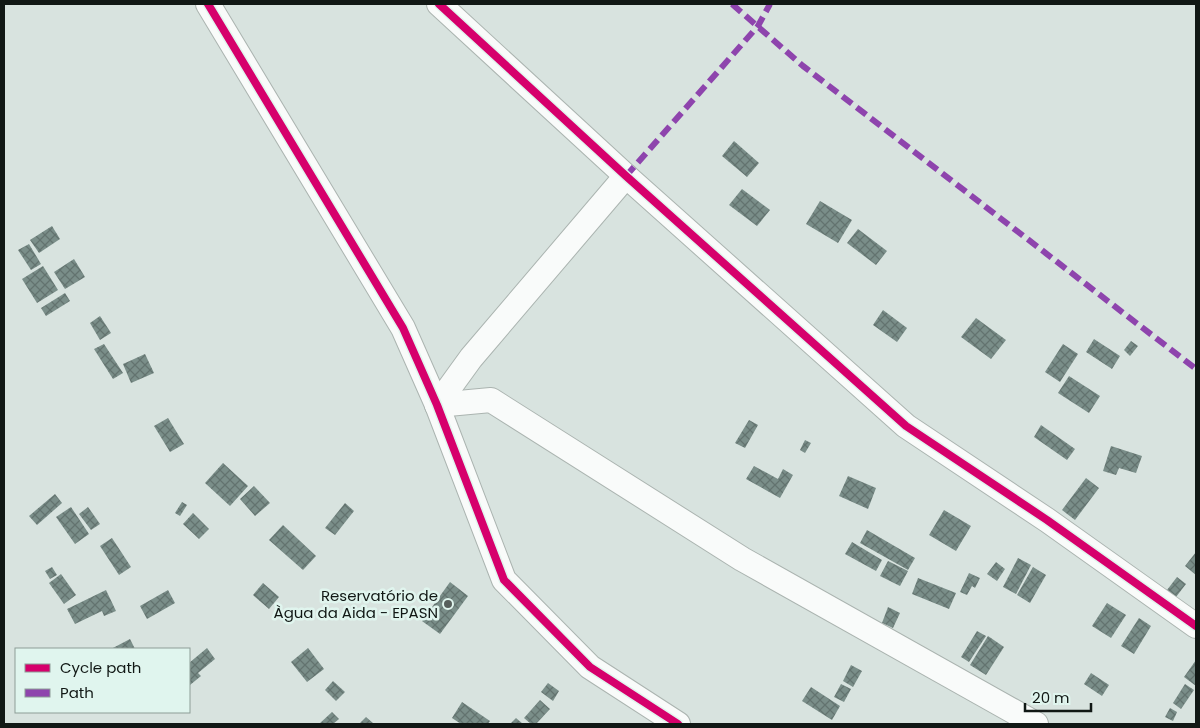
<svg xmlns="http://www.w3.org/2000/svg" width="1200" height="728" font-family="Poppins,sans-serif">
<style>
.building{fill:url(#building-cross-hatch)}
.lines{fill:none;stroke-linecap:round;stroke-linejoin:round}
.minor-casing{stroke:#abb4b0;stroke-width:26}
.minor{stroke:#f9fbfa;stroke-width:24}
.quiet{stroke:#8e44ad;stroke-width:6;stroke-dasharray:12 6;stroke-linecap:butt}
.cycleway-casing{stroke:#e0f5ee;stroke-width:11}
.cycleway{stroke:#d6006c;stroke-width:8}
.poi-dot{fill:#575f5c;stroke:#e0f5ee;stroke-width:2}
.labels{text-anchor:middle;dominant-baseline:central;stroke-width:5;stroke-linejoin:round;paint-order:stroke}
.poi-label{font-size:15px;fill:#111815;stroke:#e0f5ee;text-anchor:end}
</style>
<defs>
<pattern id="building-cross-hatch" width="8" height="8" patternUnits="userSpaceOnUse" patternTransform="scale(1.25)"><rect width="8" height="8" fill="#7a8e89"/><path d="M0 0l8 8M0 8l8-8" fill="none" stroke="#63736f"/></pattern>
</defs>
<rect width="100%" height="100%" fill="#d8e3df"/>
<g class="building">
<path d="M734,141l25,22 -12,14 -25,-21z"/>
<path d="M742,189l28,21 -13,16 -28,-21z"/>
<path d="M820,201l32,19 -14,23 -32,-19z"/>
<path d="M52,226l8,13 -21,14 -9,-13z"/>
<path d="M858,229l29,22 -11,14 -29,-22z"/>
<path d="M29,244l12,20 -10,6 -13,-20z"/>
<path d="M74,259l11,18 -20,12 -11,-17z"/>
<path d="M43,266l15,24 -21,13 -15,-24z"/>
<path d="M65,293l5,8 -24,15 -5,-8z"/>
<path d="M883,310l24,18 -10,14 -24,-17z"/>
<path d="M100,316l11,17 -11,7 -10,-17z"/>
<path d="M976,318l30,22 -15,19 -30,-22z"/>
<path d="M1094,339l26,17 -8,13 -26,-17z"/>
<path d="M1131,341l7,5 -8,10 -6,-6z"/>
<path d="M104,344l19,29 -10,6 -19,-30z"/>
<path d="M1063,344l15,10 -18,28 -15,-10z"/>
<path d="M145,354l9,19 -23,10 -8,-19z"/>
<path d="M1069,376l31,20 -11,17 -31,-20z"/>
<path d="M168,418l16,26 -14,8 -16,-26z"/>
<path d="M749,420l9,5 -13,23 -10,-5z"/>
<path d="M1041,425l34,24 -8,11 -33,-23z"/>
<path d="M805,440l6,3 -6,10 -5,-3z"/>
<path d="M1111,446l31,10 -6,17 -17,-5 -3,7 -13,-4z"/>
<path d="M223,463l25,23 -18,20 -25,-23z"/>
<path d="M754,466l24,13 5,-10 10,6 -13,23 -34,-19z"/>
<path d="M848,476l28,12 -8,21 -29,-13z"/>
<path d="M1086,478l13,10 -24,32 -13,-10z"/>
<path d="M254,486l16,17 -15,13 -15,-17z"/>
<path d="M55,494l7,9 -25,22 -8,-9z"/>
<path d="M182,502l5,3 -7,11 -5,-3z"/>
<path d="M345,503l9,8 -19,24 -10,-7z"/>
<path d="M71,507l18,27 -14,10 -19,-27z"/>
<path d="M88,507l12,17 -9,6 -12,-16z"/>
<path d="M944,510l27,16 -15,25 -27,-16z"/>
<path d="M193,513l16,16 -10,10 -16,-15z"/>
<path d="M283,525l33,31 -13,14 -34,-30z"/>
<path d="M867,530l48,28 -7,12 -48,-27z"/>
<path d="M112,538l19,29 -12,8 -19,-29z"/>
<path d="M852,542l30,18 -6,11 -31,-17z"/>
<path d="M1196,552v23l-11,-9z"/>
<path d="M1018,558l13,7 -15,29 -13,-7z"/>
<path d="M888,561l20,10 -8,15 -20,-10z"/>
<path d="M996,562l9,7 -8,12 -10,-7z"/>
<path d="M52,567l5,8 -7,4 -5,-8z"/>
<path d="M1033,567l13,8 -16,28 -13,-8z"/>
<path d="M969,573l11,5 -5,10 -3,-2 -5,9 -7,-3z"/>
<path d="M61,574l15,21 -12,9 -15,-21z"/>
<path d="M1177,577l9,7 -10,13 -9,-7z"/>
<path d="M918,578l38,15 -7,16 -37,-15z"/>
<path d="M450,582l18,14 -28,38 -18,-13z"/>
<path d="M263,583l16,14 -10,12 -16,-14z"/>
<path d="M106,590l10,21 -12,5 -2,-5 -27,13 -8,-15z"/>
<path d="M168,590l7,13 -28,16 -7,-13z"/>
<path d="M1107,603l19,12 -15,23 -19,-12z"/>
<path d="M888,607l12,6 -7,15 -11,-5z"/>
<path d="M1139,618l12,8 -17,28 -13,-8z"/>
<path d="M977,631l9,5 -17,26 -8,-5z"/>
<path d="M988,636l16,11 -18,28 -16,-10z"/>
<path d="M130,639l5,10h-24z"/>
<path d="M207,648l8,11 -17,14 3,3 -11,9 -1,-22z"/>
<path d="M308,648l16,21 -17,13 -16,-20z"/>
<path d="M1196,660v26l-12,-9z"/>
<path d="M851,665l11,6 -9,16 -10,-6z"/>
<path d="M1091,673l18,12 -7,11 -18,-12z"/>
<path d="M333,681l12,11 -9,9 -11,-11z"/>
<path d="M548,683l11,8 -6,10 -12,-9z"/>
<path d="M841,684l10,5 -7,13 -10,-5z"/>
<path d="M1185,684l9,6 -13,19 -8,-6z"/>
<path d="M811,687l29,19 -8,14 -30,-19z"/>
<path d="M540,700l10,9 -14,15h-5l-7,-6z"/>
<path d="M462,702l28,19 -2,3h-27l-9,-6z"/>
<path d="M1170,708l7,4 -4,9 -8,-4z"/>
<path d="M332,712l7,7 -6,5h-14z"/>
<path d="M366,717l8,7h-15z"/>
<path d="M516,718l7,6h-13z"/>
</g>
<g class="lines">
<g class="minor-casing">
<g id="minor">
<path d="M208,4l195,324 34,77 67,175 86,87 88,57"/>
<path d="M439,4l187,172 280,250 141,94 149,106"/>
<path d="M437,405l54,-5 251,159 294,165"/>
<path d="M437,405l34,-47 155,-182"/>
</g>
</g>
<use href="#minor" class="minor"/>
<g class="quiet">
<path d="M732,4l71,62 393,303"/>
<path d="M626,176l132,-150 12,-22"/>
</g>
<g class="cycleway-casing">
<g id="cycleway">
<path d="M208,4l195,324 34,77 67,175 86,87 88,57"/>
<path d="M439,4l187,172 280,250 141,94 149,106"/>
</g>
</g>
<use href="#cycleway" class="cycleway"/>
</g>
<circle class="poi-dot" cx="448" cy="604" r="5"/>
<g class="labels">
<g class="poi-label">
<text x="438" y="595">Reservatório de<tspan x="438" dy="17">Àgua da Aida - EPASN</tspan></text>
</g>
</g>
<rect width="1200" height="728" fill="none" stroke="#111815" stroke-width="10"/>
<rect x="15" y="648" width="175" height="65" fill="#e0f5ee" stroke="#8d9d97"/>
<rect x="25" y="664" width="25" height="8" fill="#d6006c" stroke="#8d9d97"/>
<text x="60" y="673" font-size="15" fill="#111815">Cycle path</text>
<rect x="25" y="689" width="25" height="8" fill="#8e44ad" stroke="#8d9d97"/>
<text x="60" y="698" font-size="15" fill="#111815">Path</text>
<path d="M1025 703v8h66v-8" fill="none" stroke="#111815" stroke-width="2.5"/>
<text x="1032" y="703" font-size="15" fill="#111815" stroke="#e0f5ee" stroke-width="4" paint-order="stroke">20 m</text>
</svg>
